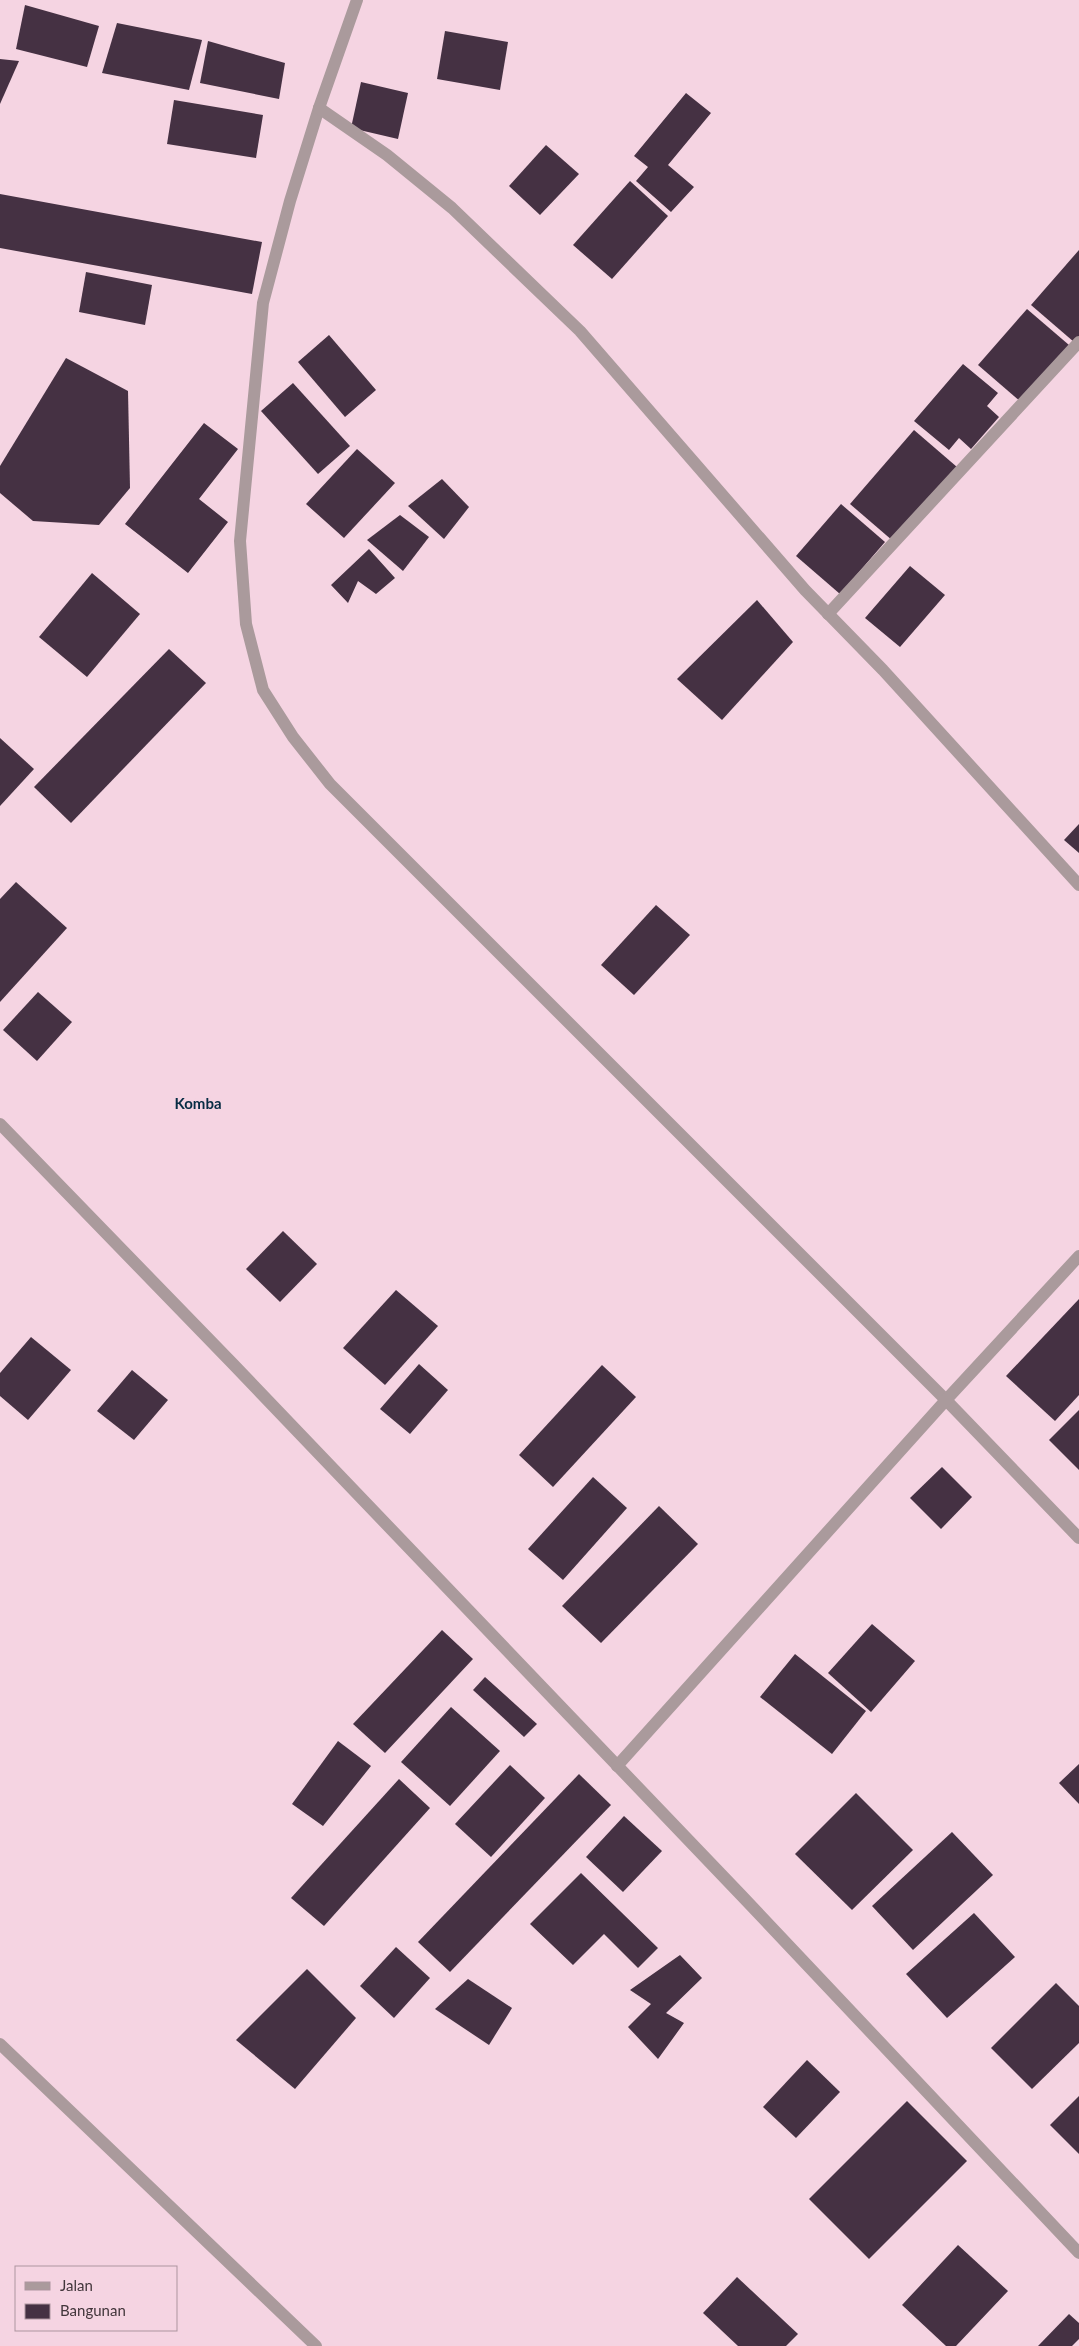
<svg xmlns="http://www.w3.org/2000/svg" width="1079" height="2346" font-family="Lato,sans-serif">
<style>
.building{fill:#453143}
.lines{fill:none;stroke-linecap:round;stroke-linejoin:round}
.service{stroke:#aa9a9c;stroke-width:12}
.minor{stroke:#aa9a9c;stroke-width:12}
.labels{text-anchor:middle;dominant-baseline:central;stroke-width:5;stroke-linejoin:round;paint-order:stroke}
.quarter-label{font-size:15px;font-weight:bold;fill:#072c44;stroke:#f5d4e2}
</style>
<rect width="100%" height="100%" fill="#f5d4e2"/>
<g class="building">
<path d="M25,5l74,21 -12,41 -71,-18z"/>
<path d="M117,23l85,17 -13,50 -87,-17z"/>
<path d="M445,31l63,11 -8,48 -63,-11z"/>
<path d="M208,41l77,22 -6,36 -79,-16z"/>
<path d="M0,59l19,2 -19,43z"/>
<path d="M361,82l47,11 -10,46 -47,-11z"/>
<path d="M686,93l25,20 -43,52 26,22 -23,25 -35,-31 12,-14 -14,-11z"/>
<path d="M174,100l89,15 -7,43 -89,-14z"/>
<path d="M546,145l33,29 -39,41 -31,-29z"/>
<path d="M630,181l38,35 -56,63 -39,-34z"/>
<path d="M0,194l262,48 -10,52 -252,-46z"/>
<path d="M1079,250v87l-5,5 -43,-37z"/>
<path d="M86,272l66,13 -7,40 -66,-13z"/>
<path d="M1027,309l42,36 -48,57 -43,-37z"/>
<path d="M329,335l47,55 -31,27 -47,-55z"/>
<path d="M66,358l62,33 2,97 -31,37 -66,-4 -33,-28v-27z"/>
<path d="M963,364l35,29 -11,13 12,11 -28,32 -12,-11 -10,12 -35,-29z"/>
<path d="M293,383l57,63 -32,28 -57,-63z"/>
<path d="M204,423l34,26 -39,50 29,23 -40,51 -63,-49z"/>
<path d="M914,430l43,37 -64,74 -43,-37z"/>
<path d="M357,449l38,34 -51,55 -38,-34z"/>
<path d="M442,479l27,28 -25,32 -36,-33z"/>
<path d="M841,504l44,38 -45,52 -44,-38z"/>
<path d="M400,515l29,22 -26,34 -36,-31z"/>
<path d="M369,549l26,29 -19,16 -18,-13 -10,22 -17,-18z"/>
<path d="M910,566l35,29 -45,52 -35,-29z"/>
<path d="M92,573l48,41 -53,63 -48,-40z"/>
<path d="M757,600l36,42 -71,78 -45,-41z"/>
<path d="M169,649l37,34 -135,140 -37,-36z"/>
<path d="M0,738l34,31 -34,37z"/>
<path d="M1079,824v29l-15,-13z"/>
<path d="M16,882l51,46 -67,74v-103z"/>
<path d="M656,905l34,30 -56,60 -33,-30z"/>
<path d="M38,992l34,30 -35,39 -34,-31z"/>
<path d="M283,1231l34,33 -37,38 -34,-33z"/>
<path d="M396,1290l42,36 -53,59 -42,-37z"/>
<path d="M1079,1299v96l-24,26 -49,-45z"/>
<path d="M31,1337l40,33 -43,50 -28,-24v-23z"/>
<path d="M419,1364l29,26 -38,44 -30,-25z"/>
<path d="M602,1365l34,32 -83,90 -34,-32z"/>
<path d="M132,1370l36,30 -34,40 -37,-29z"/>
<path d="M1079,1410v60l-30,-30z"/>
<path d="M942,1467l30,30 -31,32 -31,-31z"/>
<path d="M593,1477l34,31 -64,72 -35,-31z"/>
<path d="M659,1506l39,38 -97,99 -39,-37z"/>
<path d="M872,1624l43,37 -44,51 -43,-39z"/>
<path d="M442,1630l31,29 -88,94 -32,-29z"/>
<path d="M795,1654l71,57 -34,43 -72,-57z"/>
<path d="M485,1677l52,47 -13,13 -51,-47z"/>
<path d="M451,1707l49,44 -50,55 -49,-44z"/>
<path d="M338,1741l33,25 -48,60 -31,-22z"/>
<path d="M1079,1764v40l-20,-21z"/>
<path d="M510,1765l35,33 -54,59 -36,-33z"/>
<path d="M579,1774l32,31 -161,167 -32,-30z"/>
<path d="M399,1779l31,29 -106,118 -33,-28z"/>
<path d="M856,1793l57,57 -61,60 -57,-56z"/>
<path d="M624,1816l38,35 -39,41 -37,-35z"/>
<path d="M952,1832l41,43 -80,75 -41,-44z"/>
<path d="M581,1873l77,75 -20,20 -34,-34 -31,31 -43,-41z"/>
<path d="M974,1913l41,44 -68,61 -41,-44z"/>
<path d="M396,1947l34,31 -36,40 -34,-32z"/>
<path d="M680,1955l22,23 -36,35 18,10 -26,36 -30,-32 23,-23 -21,-14z"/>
<path d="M307,1969l49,49 -61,71 -59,-49z"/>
<path d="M468,1979l44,29 -23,37 -54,-36z"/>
<path d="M1056,1983l23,23v37l-47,46 -41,-41z"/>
<path d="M807,2060l33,32 -44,46 -33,-31z"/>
<path d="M1079,2096v58l-29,-29z"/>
<path d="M907,2101l60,60 -98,98 -60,-60z"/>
<path d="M958,2245l50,46 -52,55h-10l-44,-41z"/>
<path d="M737,2277l61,57 -12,12h-48l-35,-33z"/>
<path d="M1069,2314l10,9v16l-7,7h-34z"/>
</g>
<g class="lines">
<g class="service">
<path d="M828,614l251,-272"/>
<path d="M0,2044l316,302"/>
</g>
<g class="minor">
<path d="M357,0l-38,108 -29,93 -27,102 -23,238 6,83 17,66 30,47 37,47 616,616 133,138"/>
<path d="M319,108l68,47 65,53 128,123 225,259 78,80 196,215"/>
<path d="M0,1124l233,240 508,531 338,358"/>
<path d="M617,1766l329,-366 133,-144"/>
</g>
</g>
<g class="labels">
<g class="quarter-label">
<text x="198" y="1103">Komba</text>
</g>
</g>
<rect x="15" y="2266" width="162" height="65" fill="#f5d4e2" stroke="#ad959f"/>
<rect x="25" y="2282" width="25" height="8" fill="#aa9a9c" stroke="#ad959f"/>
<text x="60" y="2291" font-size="15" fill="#42363b">Jalan</text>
<rect x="25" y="2304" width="25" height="15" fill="#453143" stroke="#ad959f"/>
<text x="60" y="2316" font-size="15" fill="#42363b">Bangunan</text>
</svg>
